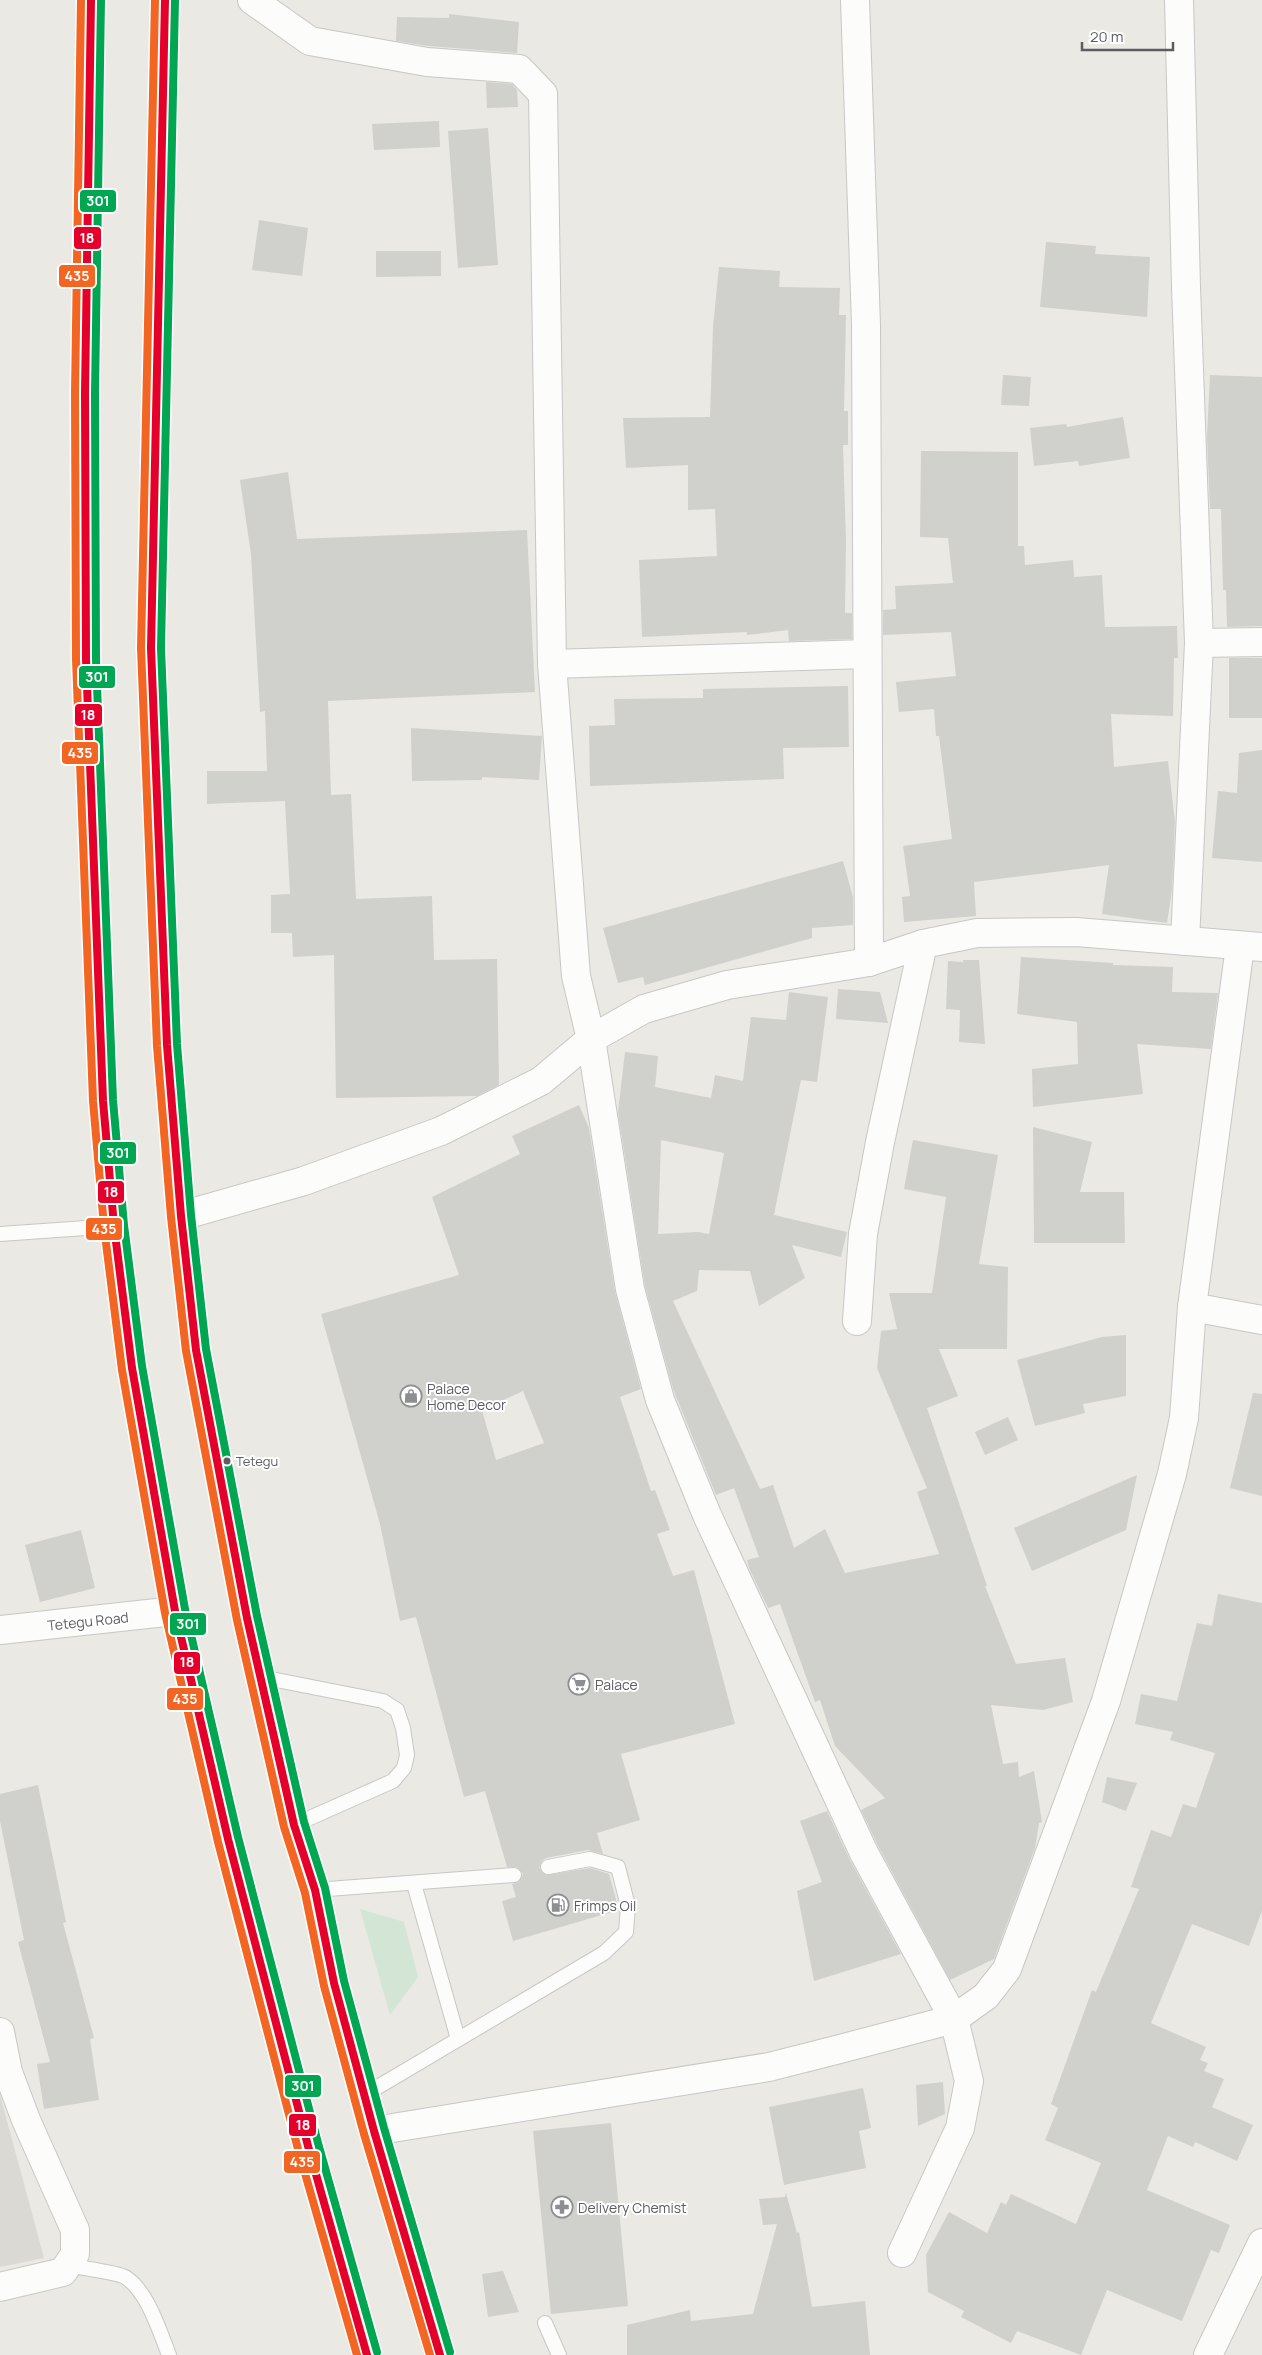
<svg xmlns="http://www.w3.org/2000/svg" width="1262" height="2355" font-family="Manrope,sans-serif">
<style>
.education{fill:#dad9d3}
.green{fill:#d3e5d4}
.building{fill:#d0d0cd;fill-rule:evenodd}
.lines{fill:none;stroke-linecap:round;stroke-linejoin:round}
.lane-casing{stroke:#c7c7c6;stroke-width:16}
.street-casing{stroke:#c7c7c6;stroke-width:30}
.highway-casing{stroke:#bdb795;stroke-width:30}
.lane{stroke:#fcfcfb;stroke-width:14}
.street{stroke:#fcfcfb;stroke-width:28}
.highway{stroke:#edece1;stroke-width:28}
.bus-1-casing{stroke:#fff;stroke-width:11}
.bus-2-casing{stroke:#fff;stroke-width:11}
.bus-3-casing{stroke:#fff;stroke-width:11}
.bus-1{stroke:#e4002b;stroke-width:8}
.bus-2{stroke:#f26522;stroke-width:8}
.bus-3{stroke:#00a651;stroke-width:8}
.bus-dot{fill:#5b5d61;stroke:#fff;stroke-width:2}
.labels{text-anchor:middle;dominant-baseline:central;stroke-width:4;stroke-linejoin:round;paint-order:stroke}
.bus-label{font-size:13px;fill:#5b5d61;stroke:#fff;text-anchor:start}
.poi-label{font-size:14px;fill:#5b5d61;stroke:#fff;text-anchor:start}
.street-label{font-size:14px;fill:#5b5d61;stroke:#fff}
.line-badge{stroke:#fff;stroke-width:2}
.badge-label{font-size:14px;text-anchor:middle;font-weight:bold;fill:#fff}
</style>
<rect width="100%" height="100%" fill="#eae9e4"/>
<path class="education" d="M0,2095l44,163 -44,9z"/>
<path class="green" d="M360,1909l44,13 14,55 -28,38z"/>
<g class="building">
<path d="M449,14l70,8 -2,31 -88,-7 -33,-5 1,-24 52,1z"/>
<path d="M486,82l26,2 5,6 1,17 -31,1z"/>
<path d="M439,121l1,26 -66,3 -2,-26z"/>
<path d="M488,128l10,137 -40,3 -10,-137z"/>
<path d="M259,220l49,8 -6,48 -50,-6z"/>
<path d="M1046,242l50,4 -1,8 55,3 -3,60 -107,-10z"/>
<path d="M376,251h65v25l-65,1z"/>
<path d="M719,267l61,4 -1,16 61,1 -1,27h7l-2,96h4v34h-5l3,97 -1,71h7v26l-63,2 -1,-11 -41,5v-3l-105,5 -3,-77 78,-4 -2,-47 -27,1v-45l-62,3 -3,-50 87,-1 3,-90z"/>
<path d="M1003,375l28,2 -2,29 -28,-1z"/>
<path d="M1210,375l52,2v249l-35,1 -1,-37h-3l-2,-81h-11l-3,-73z"/>
<path d="M1123,417l7,41 -51,8 -1,-5 -44,5 -4,-38 36,-4 1,3z"/>
<path d="M921,451l97,1v94h6l1,19 48,-5 1,17 28,-2 3,52 72,-1 1,32h-4l-1,58 -62,-2 3,53 54,-6 7,61 -3,68 -5,33 -65,-9 7,-49 -135,17 2,34 -72,6 -2,-25 8,-1 -7,-50 49,-7 -13,-103h-3l-2,-27 -35,3 -3,-30 60,-6 -5,-44 -68,3v-25l13,-1 -1,-23 58,-3 -5,-45 -28,-1z"/>
<path d="M288,472l9,67 230,-9 8,162 -207,9 3,94 20,-1 5,105 76,-3 2,64 63,-1 2,126 -22,11 -141,2 -2,-143 -41,2 -1,-24h-21v-38l19,-1 -5,-93 -78,3v-33h60l-2,-60 -5,1 -9,-158 -11,-74z"/>
<rect x="1229" y="658" width="33" height="60"/>
<path d="M848,686l1,61 -66,1 1,31 -194,7 -1,-60 26,-1 -1,-26 89,-1v-9z"/>
<path d="M411,728l131,8 -3,44 -57,-3v3l-70,1z"/>
<path d="M1262,750v112l-50,-4 6,-67 19,2 2,-40z"/>
<path d="M843,861l10,36v28l-41,3v10l-167,47 -2,-8 -25,6 -15,-55z"/>
<path d="M1021,957l92,6v2l60,2 -1,25 46,1 -7,56 -74,-5 6,50 -110,13 -1,-38 46,-5 -1,-42 -60,-8z"/>
<path d="M963,960h16l6,84 -26,-2 1,-32 -14,-1 2,-48 15,1z"/>
<path d="M838,989l42,3 8,31 -52,-4z"/>
<path d="M789,992l39,5 -11,85 -16,-2 -27,135 73,17 -6,25 -49,-12 13,33 -46,28 -9,-35 -51,-1 -2,21 -24,10 87,188 13,-4 21,63 31,-19 20,44 94,-19 -22,-62 10,-4 -50,-120 4,-37 16,-2 -8,-36h43l14,-96 -42,-8 9,-49 85,15 -19,109 29,3 -1,82h-68l19,47 -31,12 60,178h-2l31,78 49,-6 8,44 -30,8 -52,-5 12,59 15,-2 1,15 15,-6 8,51 -3,1 -4,25 -41,111 -44,21 -72,-134 -17,-36 24,-12 -50,-52 -15,-46 -5,2 -35,-98 -12,4 -19,-40 -2,-8 12,-3 -25,-69 -18,7 -43,-106 -28,-103 -27,-174 7,-60 33,4 -3,31 56,11 4,-23 28,6 8,-64 35,3zM661,1140l63,13 -15,81 -11,-2 -40,2z"/>
<path d="M579,1105l10,23 26,164 26,97 -21,8 31,94 4,-1 15,40 -13,4 16,42 21,-6 41,154 -114,30 19,66 -43,13 6,21 -15,-4 -42,8 -4,3 -3,7 7,7 44,-7 19,6 10,36 -106,31 -11,-40 14,-4 -4,-13 7,-2 4,-8 -6,-7h-10l-22,-76 -21,6 -48,-180 -16,4 -20,-97 -59,-210 138,-39 -27,-78 88,-43 -8,-18zM523,1391l21,52 -48,17 -14,-50z"/>
<path d="M1033,1127l59,15 -12,50h44l1,51h-91z"/>
<path d="M1126,1335v61l-43,8 2,9 -50,13 -18,-66 85,-23z"/>
<path d="M1253,1393l9,1v102l-32,-8z"/>
<path d="M1008,1417l10,23 -33,15 -10,-23z"/>
<path d="M1137,1475l-11,55 -94,41 -18,-43z"/>
<path d="M81,1530l14,58 -55,14 -15,-57z"/>
<path d="M1218,1594l44,9v308l-13,35 -57,-22 -41,99 55,24 -6,13 8,3 -4,8 20,8 -12,28 41,18 -16,36 -42,-19 -2,5 -25,-11 -21,54 83,35 -11,28 -8,-3 -29,71 -75,-31 -26,65 -64,-24 -6,12 -50,-26 3,-6 -36,-19 -2,-37 23,-43 38,21 14,-31 5,3 5,-11 65,30 25,-61 -56,-23 13,-32 -7,-4 41,-114 4,2 43,-103 -8,-2 20,-57 20,7 12,-33 13,4 19,-55 -45,-13 3,-8 -38,-8 6,-30 36,7 20,-78 15,3z"/>
<path d="M1107,1777l30,6 -11,28 -24,-9z"/>
<path d="M38,1785l28,137 -3,1 31,115 -4,1 9,61 -55,9 -7,-45 13,-2 -32,-120 6,-2 -24,-119v-27z"/>
<path d="M827,1811l23,49 51,94 -87,27 -17,-90 25,-9 -22,-61z"/>
<path d="M943,2082l2,32 -27,12 -2,-41z"/>
<path d="M863,2088l8,40 -12,3 7,37 -82,17 -15,-78z"/>
<path d="M611,2123l17,183 -77,8 -18,-183z"/>
<path d="M786,2193l11,40 2,-1 13,75 53,-6 5,54h-243v-30l63,-15 1,11 62,-7 24,-90 -14,1 -4,-26 26,-2z"/>
<path d="M503,2271l16,41 -31,5 -6,-43z"/>
</g>
<g class="lines">
<g class="lane-casing">
<g id="lane">
<path d="M0,1234l114,-8"/>
<path d="M261,1677l122,24 14,9 6,18 4,27 -3,13 -11,13 -99,44"/>
<path d="M414,1884l44,155"/>
<path d="M315,1890l199,-15"/>
<path d="M366,2094l238,-141 22,-21 2,-26 -10,-39 -28,-8 -42,8"/>
<path d="M67,2265c13,3 49,7 58,12 22,13 35,55 44,78"/>
<path d="M545,2323l14,32"/>
</g>
</g>
<g class="street-casing">
<g id="street">
<path d="M252,0l58,41 117,21 92,7 24,25 9,570 24,312 15,63 39,250 30,111 47,115 157,338 90,166 15,62 -9,47 -58,125"/>
<path d="M855,0l11,325 3,637"/>
<path d="M1179,0l7,287 13,356 -14,298"/>
<path d="M1199,643l63,-1"/>
<path d="M552,664l315,-10"/>
<path d="M181,1216l123,-35 137,-50 100,-50 50,-42 53,-30 83,-24 142,-23 54,-18 54,-11 99,-1 186,15"/>
<path d="M1192,1307l70,13"/>
<path d="M857,1321l6,-87 17,-92 43,-198"/>
<path d="M0,1630l175,-19"/>
<path d="M0,2032l8,40 18,48 49,110v24l-12,18 -63,15"/>
<path d="M374,2131l395,-64 71,-18 114,-30 32,-23 21,-27 99,-268 66,-227 12,-56 8,-111 48,-361"/>
<path d="M1208,2355l54,-112"/>
</g>
</g>
<g class="highway-casing">
<g id="highway">
<path d="M91,0l-6,393 1,266 17,442 11,125 18,142 43,243 53,228 80,307 59,209"/>
<path d="M165,0l-14,648 16,397 14,171 15,134 51,268 47,207 21,65 19,93 40,148 66,224"/>
</g>
</g>
<use href="#lane" class="lane"/>
<use href="#street" class="street"/>
<use href="#highway" class="highway"/>
<g class="bus-1-casing">
<g id="bus-1">
<path d="M91,0l-6,393 1,266 17,442 11,125 18,142 43,243 53,228 80,307 59,209"/>
<path d="M165,0l-14,648 16,397 14,171 15,134 51,268 47,207 21,65 19,93 40,148 66,224"/>
</g>
</g>
<g class="bus-2-casing">
<g id="bus-2">
<path d="M81,0l-6,393 1,266 17,442 11,126 18,143 43,243 53,229 80,307 59,206"/>
<path d="M155,0l-14,648 16,398 14,171 15,134 51,269 47,207 21,66 19,93 40,148 66,221"/>
</g>
</g>
<g class="bus-3-casing">
<g id="bus-3">
<path d="M101,0l-6,393 1,266 17,441 11,125 18,141 43,243 53,228 80,306 59,209"/>
<path d="M175,0l-14,648 16,396 14,171 15,134 51,267 47,206 21,66 19,93 40,147 66,224"/>
</g>
</g>
<use href="#bus-1" class="bus-1"/>
<use href="#bus-2" class="bus-2"/>
<use href="#bus-3" class="bus-3"/>
</g>
<defs>
<g id="shop-ring" transform="scale(1.125)"><circle r="9.5" fill="#fff" stroke="#8d8e8f" stroke-width="1.5"/><path d="M-5-2.5h2.3a2.7 3.5 0 0 1 5.4 0H5L5.5 6h-11ZM-1.5-2.5h3a1.5 2.3 0 0 0-3 0Z" fill="#8d8e8f"/></g>
<g id="supermarket-ring" transform="scale(1.125)"><circle r="9.5" fill="#fff" stroke="#8d8e8f" stroke-width="1.5"/><path d="M-6-5.5h2.5l.6 2H6L4.5 2H-2.5L-4.4-4H-6ZM-1.5 3.2a1.3 1.3 0 1 0 .1 0ZM3 3.2a1.3 1.3 0 1 0 .1 0Z" fill="#8d8e8f"/></g>
<g id="fuel-ring" transform="scale(1.125)"><circle r="9.5" fill="#fff" stroke="#8d8e8f" stroke-width="1.5"/><path d="M-5.5-6h7V0h2V4h1.3V-2.5L3-4.5l.8-.8L6-3V5H2.5V1h-1V6h-7ZM-4.2-4.7v3.2H.2V-4.7Z" fill="#8d8e8f"/></g>
<g id="pharmacy-ring" transform="scale(1.125)"><circle r="9.5" fill="#fff" stroke="#8d8e8f" stroke-width="1.5"/><path d="M-2-6h4v4h4v4h-4v4h-4v-4h-4v-4h4Z" fill="#8d8e8f"/></g>
</defs>
<g fill-rule="evenodd">
<use href="#shop-ring" x="411" y="1396"/>
<use href="#supermarket-ring" x="579" y="1684"/>
<use href="#fuel-ring" x="558" y="1905"/>
<use href="#pharmacy-ring" x="562" y="2207"/>
</g>
<circle class="bus-dot" cx="227" cy="1461" r="4.5"/>
<g class="labels">
<g class="bus-label">
<text x="236" y="1461">Tetegu</text>
</g>
<g class="poi-label">
<text x="427" y="1388">Palace<tspan x="427" dy="16">Home Decor</tspan></text>
<text x="595" y="1684">Palace</text>
<text x="574" y="1905">Frimps Oil</text>
<text x="578" y="2207">Delivery Chemist</text>
</g>
<g class="street-label">
<text transform="translate(88 1621) rotate(-6)">Tetegu Road</text>
</g>
</g>
<g class="line-badge">
<rect x="79" y="189" width="38" height="24" rx="5" fill="#00a651"/>
<rect x="73" y="226" width="29" height="24" rx="5" fill="#e4002b"/>
<rect x="58" y="264" width="38" height="24" rx="5" fill="#f26522"/>
<rect x="78" y="665" width="38" height="24" rx="5" fill="#00a651"/>
<rect x="74" y="703" width="29" height="24" rx="5" fill="#e4002b"/>
<rect x="61" y="741" width="38" height="24" rx="5" fill="#f26522"/>
<rect x="99" y="1141" width="38" height="24" rx="5" fill="#00a651"/>
<rect x="97" y="1180" width="28" height="24" rx="5" fill="#e4002b"/>
<rect x="85" y="1217" width="38" height="24" rx="5" fill="#f26522"/>
<rect x="169" y="1612" width="38" height="24" rx="5" fill="#00a651"/>
<rect x="173" y="1651" width="28" height="24" rx="5" fill="#e4002b"/>
<rect x="166" y="1687" width="38" height="24" rx="5" fill="#f26522"/>
<rect x="284" y="2074" width="38" height="24" rx="5" fill="#00a651"/>
<rect x="288" y="2113" width="29" height="24" rx="5" fill="#e4002b"/>
<rect x="283" y="2150" width="38" height="24" rx="5" fill="#f26522"/>
</g>
<g class="badge-label">
<text x="98" y="206">301</text>
<text x="87" y="243">18</text>
<text x="77" y="281">435</text>
<text x="97" y="682">301</text>
<text x="88" y="720">18</text>
<text x="80" y="758">435</text>
<text x="118" y="1158">301</text>
<text x="111" y="1197">18</text>
<text x="104" y="1234">435</text>
<text x="188" y="1629">301</text>
<text x="187" y="1667">18</text>
<text x="185" y="1704">435</text>
<text x="303" y="2091">301</text>
<text x="303" y="2130">18</text>
<text x="302" y="2167">435</text>
</g>
<path d="M1082 42v8h91v-8" fill="none" stroke="#5b5d61" stroke-width="2.5"/>
<text x="1090" y="42" font-size="15" fill="#5b5d61" stroke="#ffffff" stroke-width="4" paint-order="stroke">20 m</text>
</svg>
